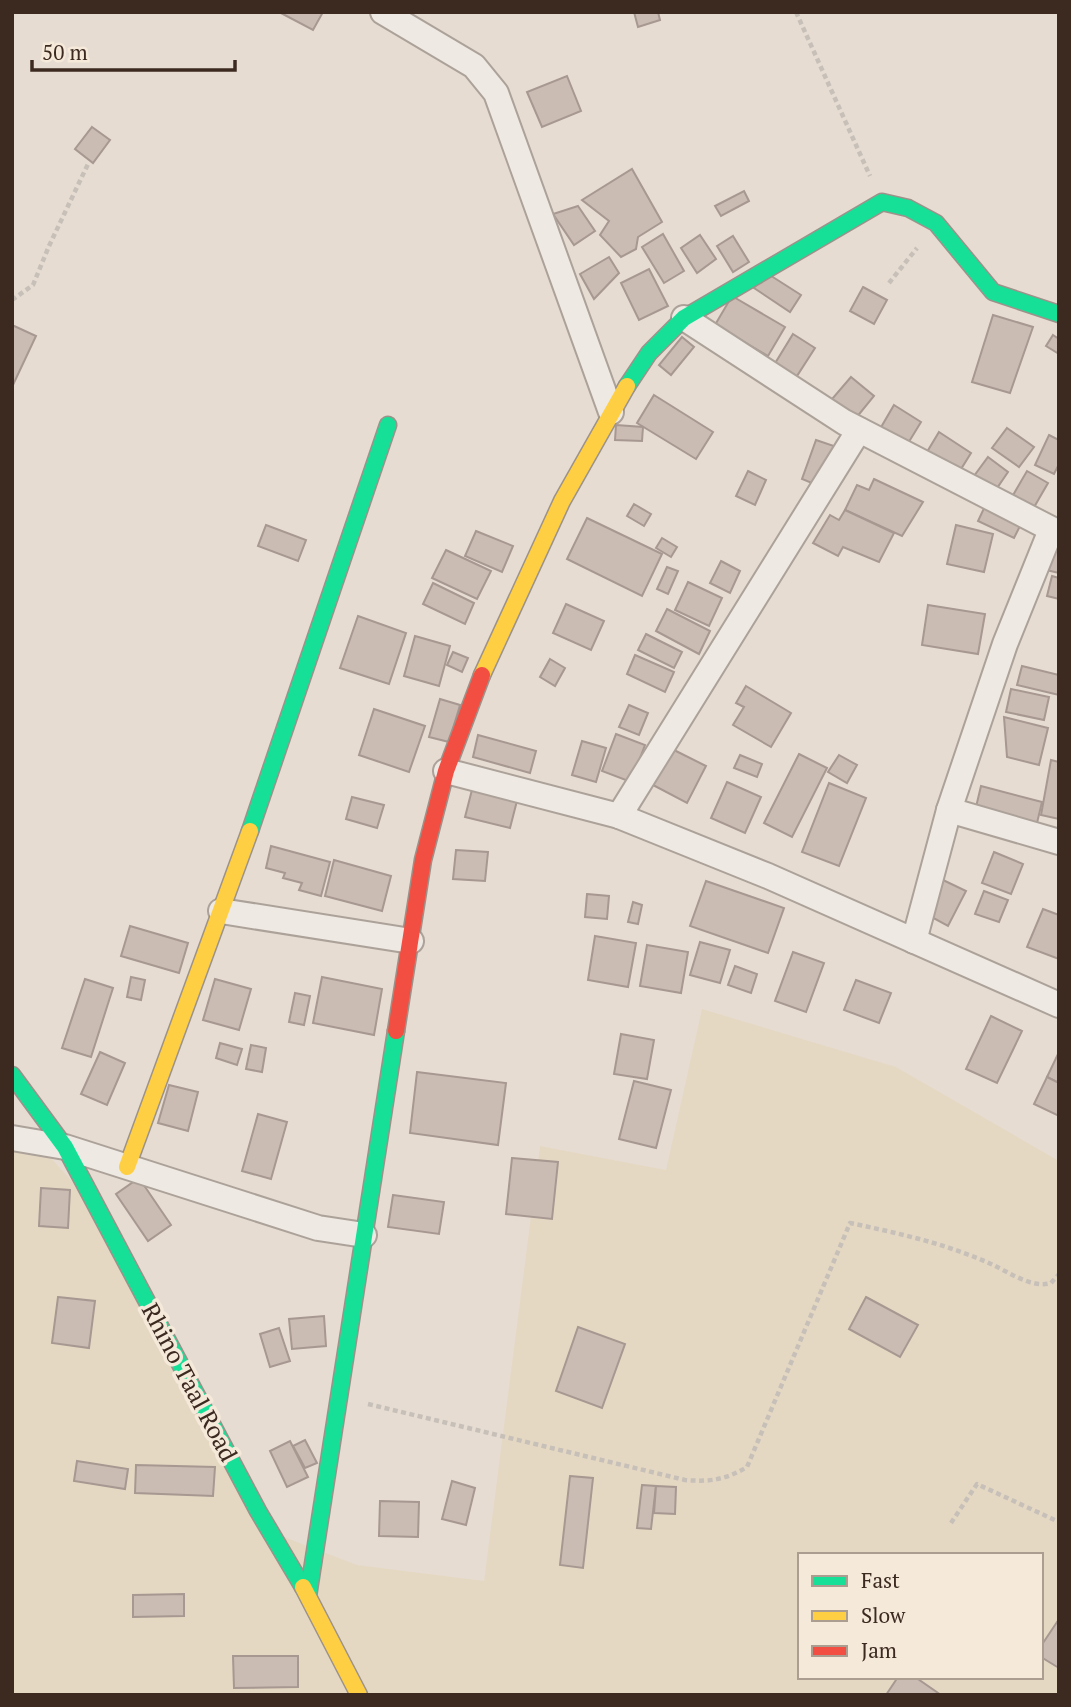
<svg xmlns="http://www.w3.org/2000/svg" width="1071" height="1707" font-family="'PT Serif',serif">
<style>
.farmland{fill:#e5d8c3;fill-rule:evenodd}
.building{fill:#cabbb3;stroke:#a79891;stroke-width:2}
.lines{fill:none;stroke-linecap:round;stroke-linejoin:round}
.street-casing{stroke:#aca29a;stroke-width:28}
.fast-casing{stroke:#9c928a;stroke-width:19}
.slow-casing{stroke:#9c928a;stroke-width:19}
.jam-casing{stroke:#9c928a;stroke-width:19}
.path{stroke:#c7c0b9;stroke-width:4.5;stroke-dasharray:5 3.5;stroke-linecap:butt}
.street{stroke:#eee9e3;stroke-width:24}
.fast{stroke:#16e098;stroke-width:16}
.slow{stroke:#ffcf43;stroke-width:16}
.jam{stroke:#f24e42;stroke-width:16}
.labels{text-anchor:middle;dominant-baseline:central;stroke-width:7;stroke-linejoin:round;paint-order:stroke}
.street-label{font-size:24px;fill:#3c2a21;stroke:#f5e9da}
</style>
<rect width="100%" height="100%" fill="#e6dcd2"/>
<path class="farmland" d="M702,1009l194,58 163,94v534h-1047v-546l36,6 24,26 186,346 99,38 127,16 56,-435 126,24zM800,1555h241v122h-241z"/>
<g class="building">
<path d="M279,12h44l-10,18z"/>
<path d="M634,12h24l2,8 -22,7z"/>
<path d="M567,76l14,35 -39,16 -15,-35z"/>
<path d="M92,127l18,13 -17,23 -18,-14z"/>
<path d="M632,169l30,53 -24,15 -2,12 -15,8 -21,-22 9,-14 -27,-21z"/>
<path d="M744,191l5,10 -28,15 -6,-10z"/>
<path d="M578,206l17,25 -21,14 -21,-31z"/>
<path d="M663,234l21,37 -20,12 -22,-36z"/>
<path d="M700,235l16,24 -19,14 -16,-25z"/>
<path d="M733,236l16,26 -16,10 -16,-26z"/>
<path d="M609,257l10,16 -25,26 -14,-25z"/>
<path d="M649,269l19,37 -29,14 -18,-37z"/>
<path d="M765,272l36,23 -11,17 -36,-24z"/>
<path d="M863,287l24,13 -13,24 -24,-13z"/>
<path d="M732,296l53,31 -17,29 -53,-31z"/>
<path d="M993,315l40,12 -23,66 -38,-11z"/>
<path d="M12,325l24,11 -24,51z"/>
<path d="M793,334l22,14 -20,31 -21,-14z"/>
<path d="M1053,335l6,4v15l-13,-8z"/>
<path d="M682,337l12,10 -23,28 -12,-10z"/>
<path d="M851,377l23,19 -18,22 -24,-19z"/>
<path d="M654,395l59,37 -17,27 -59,-36z"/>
<path d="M894,405l27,17 -14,23 -27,-16z"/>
<path d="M616,425l27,2 -1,14 -27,-1z"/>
<path d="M1007,428l27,19 -15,20 -27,-19z"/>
<path d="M939,432l32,21 -15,24 -32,-20z"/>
<path d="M1049,435l10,5v24l-5,10 -19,-9z"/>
<path d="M816,440l18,6 -15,40 -17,-7z"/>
<path d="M988,457l20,15 -13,19 -21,-15z"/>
<path d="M748,471l18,9 -11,25 -19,-9z"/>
<path d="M1027,471l21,12 -15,26 -21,-12z"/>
<path d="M874,479l49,23 -21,34 -57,-26 12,-25 12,5z"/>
<path d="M634,504l17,10 -7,12 -17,-10z"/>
<path d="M986,504l36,18 -8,16 -36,-17z"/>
<path d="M845,510l49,23 -15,29 -36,-15 -5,9 -25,-13 17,-28 9,5z"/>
<path d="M587,518l75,36 -20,42 -75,-37z"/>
<path d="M266,525l40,15 -8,21 -40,-15z"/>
<path d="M956,525l37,9 -9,38 -37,-8z"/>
<path d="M476,531l37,15 -11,26 -37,-16z"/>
<path d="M662,538l15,9 -6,10 -15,-9z"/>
<path d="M1052,545l7,1v27l-13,-3z"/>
<path d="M446,550l45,21 -14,28 -45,-21z"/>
<path d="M721,561l19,10 -10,22 -20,-10z"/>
<path d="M667,567l11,4 -10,23 -11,-5z"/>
<path d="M1052,576l7,2v21l-12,-3z"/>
<path d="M688,582l34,16 -13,28 -34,-16z"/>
<path d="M433,583l41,20 -9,21 -42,-20z"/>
<path d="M566,604l38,17 -13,29 -38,-17z"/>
<path d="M928,605l57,9 -7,40 -56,-9z"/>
<path d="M667,609l43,22 -11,23 -43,-23z"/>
<path d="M358,616l48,17 -17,51 -49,-16z"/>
<path d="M646,634l36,18 -8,16 -36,-18z"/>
<path d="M415,636l35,10 -11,40 -35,-10z"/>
<path d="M453,652l15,6 -6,14 -15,-7z"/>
<path d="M635,655l39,17 -9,20 -38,-18z"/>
<path d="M550,659l15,9 -10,18 -15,-9z"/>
<path d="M1022,666l37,9v20l-42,-10z"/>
<path d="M746,686l45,27 -20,34 -38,-22 11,-18 -8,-4z"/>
<path d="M1011,689l38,8 -5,23 -38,-8z"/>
<path d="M440,699l20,6 -11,37 -20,-5z"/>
<path d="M629,705l19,8 -9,22 -20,-8z"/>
<path d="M374,709l51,17 -16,46 -50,-17z"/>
<path d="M1004,717l44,11 -9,37 -32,-8z"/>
<path d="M616,734l29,11 -14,37 -29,-11z"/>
<path d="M478,735l58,16 -6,22 -57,-16z"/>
<path d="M582,741l24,7 -10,34 -24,-7z"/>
<path d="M672,749l34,17 -19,37 -34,-18z"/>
<path d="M799,754l28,14 -35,69 -28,-14z"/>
<path d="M740,755l22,9 -5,13 -23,-9z"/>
<path d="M839,755l18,10 -10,18 -19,-11z"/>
<path d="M1051,760l8,2v57l-18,-4z"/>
<path d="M474,782l45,11 -9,35 -45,-11z"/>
<path d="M727,782l34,15 -16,36 -34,-15z"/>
<path d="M829,783l37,15 -27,68 -37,-14z"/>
<path d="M981,786l61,16 -5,21 -61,-16z"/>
<path d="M352,797l32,8 -7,23 -31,-9z"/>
<path d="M271,846l59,16 -9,34 -22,-6 3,-7 -19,-5 2,-5 -19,-5z"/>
<path d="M456,850l32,2 -3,29 -32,-2z"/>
<path d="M994,852l29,12 -12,30 -29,-11z"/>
<path d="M334,860l57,16 -9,35 -57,-15z"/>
<path d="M943,880l23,11 -18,35 -22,-12z"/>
<path d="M706,881l78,27 -16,45 -78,-27z"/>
<path d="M984,891l24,9 -9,22 -24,-8z"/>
<path d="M587,894l22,2 -2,23 -22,-2z"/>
<path d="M633,902l9,3 -4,19 -10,-2z"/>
<path d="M1043,909l16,6v44l-32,-12z"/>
<path d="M130,926l58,17 -9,30 -58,-17z"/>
<path d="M595,936l41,7 -8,44 -40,-7z"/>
<path d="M700,942l30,8 -10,33 -30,-8z"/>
<path d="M647,945l41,7 -7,41 -41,-7z"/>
<path d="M793,952l31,11 -18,49 -31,-11z"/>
<path d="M735,966l22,8 -6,19 -23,-8z"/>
<path d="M131,977l14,3 -4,20 -14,-3z"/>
<path d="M322,977l60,12 -8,46 -61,-12z"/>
<path d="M85,979l28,9 -22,69 -29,-9z"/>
<path d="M215,979l36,10 -12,41 -36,-10z"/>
<path d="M856,980l35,13 -12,30 -35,-13z"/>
<path d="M295,993l15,3 -6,29 -15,-3z"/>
<path d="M991,1016l31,15 -25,52 -31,-14z"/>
<path d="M621,1034l33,6 -7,39 -33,-5z"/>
<path d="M220,1043l22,6 -5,16 -21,-7z"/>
<path d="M251,1045l15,3 -4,24 -16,-3z"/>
<path d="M100,1052l25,11 -18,42 -26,-11z"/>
<path d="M1059,1052v31l-12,-6z"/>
<path d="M417,1072l89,11 -8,62 -88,-12z"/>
<path d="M1047,1077l12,6v33l-25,-12z"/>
<path d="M634,1081l37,9 -15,58 -37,-9z"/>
<path d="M169,1085l29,7 -10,39 -30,-8z"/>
<path d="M258,1114l29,8 -16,57 -29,-8z"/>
<path d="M512,1158l46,4 -6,57 -46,-5z"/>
<path d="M139,1178l32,47 -23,16 -32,-47z"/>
<path d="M41,1188l29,2 -2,38 -29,-2z"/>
<path d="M393,1195l51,7 -5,32 -51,-7z"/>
<path d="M58,1297l37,4 -6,47 -37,-5z"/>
<path d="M866,1297l52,28 -18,32 -51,-28z"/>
<path d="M324,1316l2,30 -34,3 -3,-30z"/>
<path d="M578,1327l47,17 -23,64 -46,-17z"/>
<path d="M279,1328l11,33 -20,6 -10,-33z"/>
<path d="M305,1440l12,23 -12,5 -12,-22z"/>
<path d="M290,1441l18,36 -21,10 -17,-36z"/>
<path d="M77,1461l51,8 -3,20 -51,-8z"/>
<path d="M136,1465l79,2 -2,29 -78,-3z"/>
<path d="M570,1476l23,2 -10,90 -23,-3z"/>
<path d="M452,1481l23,7 -9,37 -24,-6z"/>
<path d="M642,1485l14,1 -5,43 -14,-1z"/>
<path d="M656,1486l20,1 -1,27 -21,-1z"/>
<path d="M380,1501l39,1 -1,35 -39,-1z"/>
<path d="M184,1594v22l-51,1v-22z"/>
<path d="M1059,1619v49l-18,-11v-11z"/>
<path d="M233,1656h65v31l-64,1z"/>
<path d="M898,1677h17l26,18h-55z"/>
</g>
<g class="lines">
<g class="street-casing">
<g id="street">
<path d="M383,12l91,54 22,27 115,319"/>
<path d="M684,318l160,104 215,111"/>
<path d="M446,771l173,45 149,60 291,129"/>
<path d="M949,810l110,32"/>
<path d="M619,816l240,-386"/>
<path d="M221,911l190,30"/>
<path d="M914,941l35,-131 56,-166 46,-114"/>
<path d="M12,1138l53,9 253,81 46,7"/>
</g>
</g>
<g class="fast-casing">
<g id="fast">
<path d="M627,386l22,-33 35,-35 198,-116 26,6 28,15 57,69 66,22"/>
<path d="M250,831l138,-406"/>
<path d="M12,1075l53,72 193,364 45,76"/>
<path d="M308,1596l88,-565"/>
</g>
</g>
<g class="slow-casing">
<g id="slow">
<path d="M482,675l80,-174 65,-115"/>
<path d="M127,1167l123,-336"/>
<path d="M303,1587l56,108"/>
</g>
</g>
<g class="jam-casing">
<path id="jam" d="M396,1031l27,-171 23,-89 36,-96"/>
</g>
<g class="path">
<path d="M796,12l74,164"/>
<path d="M889,283l28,-35"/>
<path d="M12,300l21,-15 16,-39 39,-82"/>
<path d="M368,1404l317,76c25,2 40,0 62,-13l103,-244c48,10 97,21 141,41 18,8 41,25 60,19l8,-9"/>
<path d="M951,1523l26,-39 82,38"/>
</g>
<use href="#street" class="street"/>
<use href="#fast" class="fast"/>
<use href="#slow" class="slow"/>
<use href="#jam" class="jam"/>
</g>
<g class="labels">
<g class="street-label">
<text transform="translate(190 1382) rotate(62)">Rhino Taal Road</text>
</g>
</g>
<rect width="1071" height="1707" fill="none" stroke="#3c2a21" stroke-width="28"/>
<rect x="798" y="1553" width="245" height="126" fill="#f5e9da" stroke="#ab9d90" stroke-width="2"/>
<rect x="812" y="1576" width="35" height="10" fill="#16e098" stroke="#ab9d90" stroke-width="2"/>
<text x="861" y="1588" font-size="21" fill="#3c2a21">Fast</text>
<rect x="812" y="1611" width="35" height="10" fill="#ffcf43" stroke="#ab9d90" stroke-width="2"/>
<text x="861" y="1623" font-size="21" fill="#3c2a21">Slow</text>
<rect x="812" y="1646" width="35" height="10" fill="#f24e42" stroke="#ab9d90" stroke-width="2"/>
<text x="861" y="1658" font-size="21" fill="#3c2a21">Jam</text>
<path d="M32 60v10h203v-10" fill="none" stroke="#3c2a21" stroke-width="3.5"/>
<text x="42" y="60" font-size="21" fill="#3c2a21" stroke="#f5e9da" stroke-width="5" paint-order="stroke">50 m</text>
</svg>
